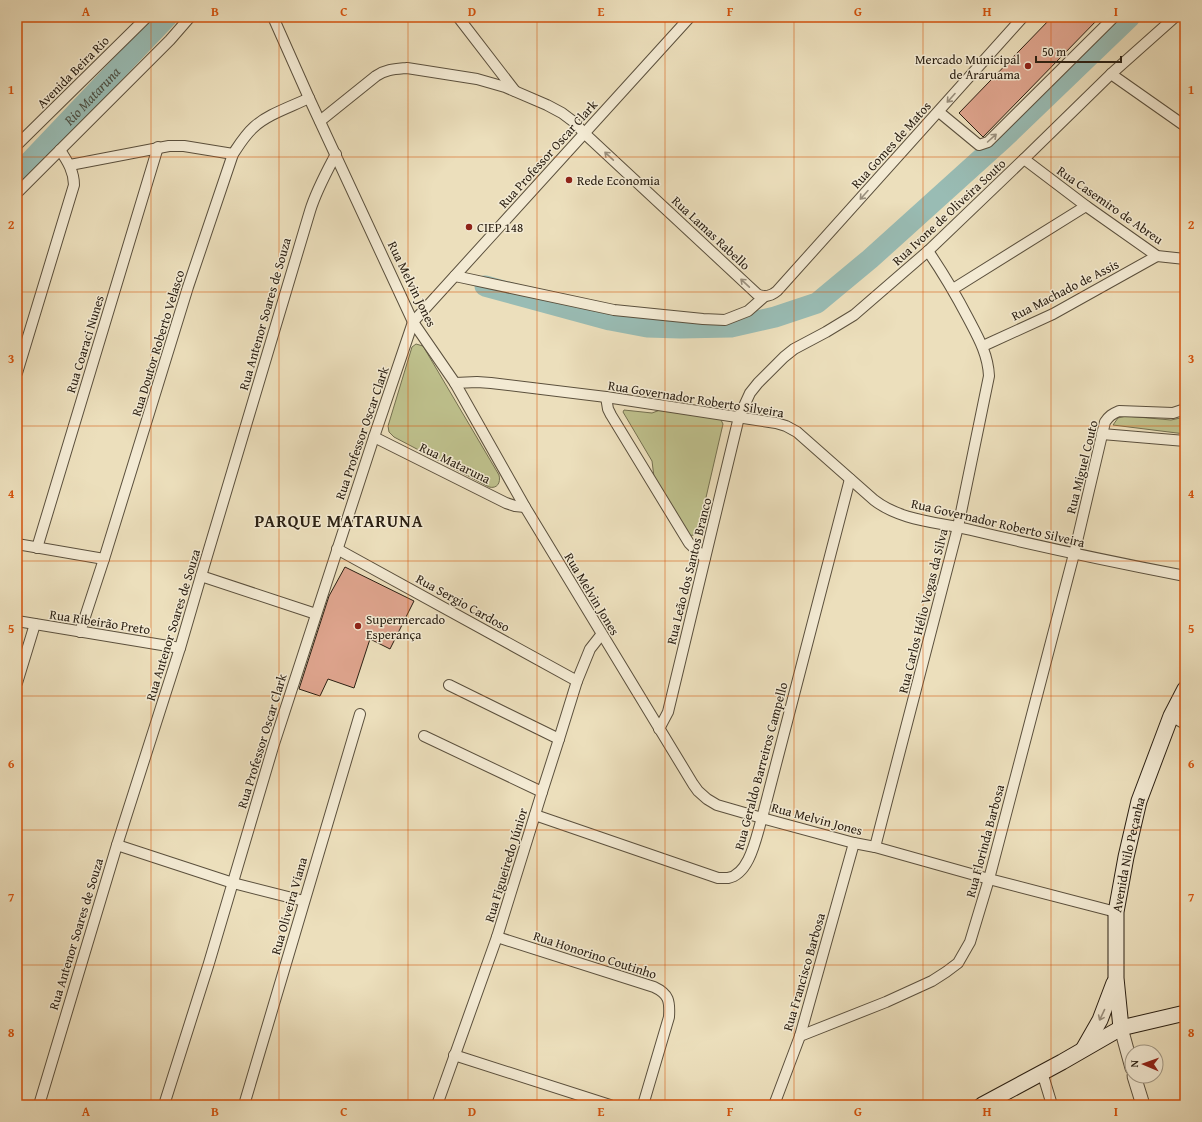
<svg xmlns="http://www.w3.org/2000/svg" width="1202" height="1122" font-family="'Gentium Book Plus',serif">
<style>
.green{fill:#bec08c;stroke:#747050}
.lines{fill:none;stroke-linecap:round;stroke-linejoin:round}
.river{stroke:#99bcb4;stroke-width:21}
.building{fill:#dea48d;stroke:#2b2013}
.minor-casing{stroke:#5b503d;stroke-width:12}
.tertiary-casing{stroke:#5b503d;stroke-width:15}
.secondary-casing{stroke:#2b2013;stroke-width:17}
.minor{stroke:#f3ead3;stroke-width:10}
.tertiary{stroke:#f3ead3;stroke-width:13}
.secondary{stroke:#f3ead3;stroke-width:15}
.oneway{stroke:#998f7d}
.grid{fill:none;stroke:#d5530d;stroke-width:1;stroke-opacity:0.55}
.poi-dot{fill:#8f2418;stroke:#f3ead3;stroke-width:1.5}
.labels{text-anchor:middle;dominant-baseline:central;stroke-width:3;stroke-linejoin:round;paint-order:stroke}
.poi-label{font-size:13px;fill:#2b2013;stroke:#f3ead3;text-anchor:start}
.street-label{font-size:13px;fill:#2b2013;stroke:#f3ead3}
.water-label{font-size:14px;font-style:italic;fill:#4c4f43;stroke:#f3ead3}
.district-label{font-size:17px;font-weight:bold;letter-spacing:1px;fill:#2b2013;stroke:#f3ead3}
.neatline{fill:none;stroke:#d5530d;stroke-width:1.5}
.grid-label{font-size:13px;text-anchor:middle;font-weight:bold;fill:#d5530d}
</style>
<rect width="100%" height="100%" fill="#ecdfbc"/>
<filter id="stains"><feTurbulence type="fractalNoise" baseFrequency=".005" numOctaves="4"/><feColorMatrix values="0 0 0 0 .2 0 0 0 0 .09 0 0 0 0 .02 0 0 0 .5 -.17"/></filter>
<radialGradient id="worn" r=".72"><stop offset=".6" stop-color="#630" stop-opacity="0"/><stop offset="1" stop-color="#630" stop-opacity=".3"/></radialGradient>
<g class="green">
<path d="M416,344l7,2 76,129c2,8 -2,14 -10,12l-95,-50 -5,-5 -1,-6 24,-79z"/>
<path d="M624,410l28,3 8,-3 60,8 3,6 -25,108c-3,3 -6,4 -10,3l-34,-58 -2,-16 -29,-49z"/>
<path d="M1126,416l45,4 14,-3v17l-72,-9 5,-7z"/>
</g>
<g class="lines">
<g class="river">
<path id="s1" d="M17,175l150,-158"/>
<path d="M485,286l125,34 37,7 33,1 51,-1 44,-10 42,-14 53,-44 133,-120 127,-122"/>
</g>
</g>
<g class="building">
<path d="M1052,17h48l-117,120 -24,-24z"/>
<path d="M345,567l69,34 -24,48 -20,-10 -16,49 -26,-9 -8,17 -21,-7 30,-93z"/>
</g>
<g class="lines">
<g class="minor-casing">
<g id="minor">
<path d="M273,17l36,81 104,224 42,61 70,124 168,277 5,7 9,8 10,6 45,13 92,25 21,4 114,32 127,33"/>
<path d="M458,17l57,74"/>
<path d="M1111,74l74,52"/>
<path d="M939,112l40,33 9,-3 126,-125"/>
<path d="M320,121l56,-45c10,-7 20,-7 31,-8l70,11 28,8 42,18 15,8 12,9 10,11 173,161c8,4 14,2 20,-3l246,-274"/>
<path d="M17,145l130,-128"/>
<path d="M1024,159l62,47 71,50 28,3"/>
<path d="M70,165l99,-19h15l49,8"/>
<path d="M17,193l153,-153 20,-23"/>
<path d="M455,276l159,34 89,9 22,1 23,-9 17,-15"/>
<path d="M953,289l133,-83"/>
<path d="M983,346l70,-32 104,-58"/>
<path d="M17,373l57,-188c0,-13 -6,-23 -14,-35"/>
<path d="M455,383l22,-1 14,1 115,14 170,26 10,3 11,6 77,68c27,21 64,22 97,30 71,17 142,32 214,46"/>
<path d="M606,397l2,12 3,6 78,128 7,7 9,8"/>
<path d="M1102,434l83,7"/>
<path d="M374,437l132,66 9,3 10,1"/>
<path d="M17,544l87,15"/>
<path d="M37,548l121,-401"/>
<path d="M337,549l240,132"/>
<path d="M201,576l115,38"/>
<path d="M17,621l163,27"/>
<path d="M80,632l24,-73 84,-272 45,-133c6,-9 12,-19 21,-27 14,-13 37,-20 55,-29"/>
<path d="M17,683l18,-59"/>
<path d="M449,685l110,54"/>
<path d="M1171,716l14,8"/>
<path d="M659,729l9,-17 71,-295 11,-24 8,-10 26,-26 10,-8 32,-17 28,-17 74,-64 96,-92 87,-85 64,-57"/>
<path d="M424,736l118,56"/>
<path d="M535,815l183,63c3,0 7,0 10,0 22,-4 28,-41 34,-60l88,-339"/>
<path d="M117,845l116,38 71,18"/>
<path d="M875,847l83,-320 31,-151c-1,-22 -11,-39 -21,-58 -12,-23 -25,-45 -40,-67"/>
<path d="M497,937l157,50c15,7 16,14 15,30l-26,88"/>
<path d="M800,1036l86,-34 46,-21 14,-9 12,-9 12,-21 19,-63 85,-325 31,-132c4,-6 7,-8 14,-11l54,2 12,-4"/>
<path d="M454,1055l156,50"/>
<path d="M1042,1072l10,33"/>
<path d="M39,1105l78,-260 63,-197 21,-72 109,-365c6,-20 16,-38 26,-57"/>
<path d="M164,1105l45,-142 64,-216 101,-310 39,-115 277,-305"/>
<path d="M244,1105l116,-391"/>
<path d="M437,1105l60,-168 45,-145 17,-53 18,-58 13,-32 11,-14"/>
<path d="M774,1105l26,-69 54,-193"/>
</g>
</g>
<g class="tertiary-casing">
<g id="tertiary">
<path d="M1121,1028l11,40"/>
<path d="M1134,1076l9,29"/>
</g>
</g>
<g class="secondary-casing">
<g id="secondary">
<path id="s2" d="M1121,1028l-5,-50v-66l10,-55 13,-56 32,-85 14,-27"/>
<path d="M1084,1048l16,-28 14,-37"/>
<path d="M982,1105l80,-43 59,-34 64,-15"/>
</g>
</g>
<use href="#minor" class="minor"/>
<use href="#tertiary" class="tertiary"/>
<use href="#secondary" class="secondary"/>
</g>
<defs><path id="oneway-shaft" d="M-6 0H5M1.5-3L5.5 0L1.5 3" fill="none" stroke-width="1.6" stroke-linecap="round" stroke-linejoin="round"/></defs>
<g class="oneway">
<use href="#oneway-shaft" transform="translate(951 98) rotate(132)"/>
<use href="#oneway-shaft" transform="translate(992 138) rotate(-42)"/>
<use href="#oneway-shaft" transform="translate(609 156) rotate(-137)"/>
<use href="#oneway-shaft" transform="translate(864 195) rotate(132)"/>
<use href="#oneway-shaft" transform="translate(745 283) rotate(-137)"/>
<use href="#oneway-shaft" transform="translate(1102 1015) rotate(115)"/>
</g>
<path class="grid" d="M151,17v1088M279,17v1088M408,17v1088M537,17v1088M665,17v1088M794,17v1088M923,17v1088M1051,17v1088M17,157h1168M17,292h1168M17,426h1168M17,561h1168M17,696h1168M17,830h1168M17,965h1168"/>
<g class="poi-dot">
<circle cx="1028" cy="66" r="4"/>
<circle cx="569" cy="180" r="4"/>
<circle cx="469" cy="227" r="4"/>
<circle cx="358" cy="626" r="4"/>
</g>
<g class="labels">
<g class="poi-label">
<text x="1020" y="59" text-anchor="end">Mercado Municipal<tspan x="1020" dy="15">de Araruama</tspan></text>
<text x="577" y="180">Rede Economia</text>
<text x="477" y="227">CIEP 148</text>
<text x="366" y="619">Supermercado<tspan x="366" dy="15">Esperança</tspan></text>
</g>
<g class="street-label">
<text transform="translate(73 72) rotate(-45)">Avenida Beira Rio</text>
<text transform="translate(891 145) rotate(-48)">Rua Gomes de Matos</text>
<text transform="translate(548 154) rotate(-48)">Rua Professor Oscar Clark</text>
<text transform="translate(1110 205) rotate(35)">Rua Casemiro de Abreu</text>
<text transform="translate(949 212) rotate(-43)">Rua Ivone de Oliveira Souto</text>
<text transform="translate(711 233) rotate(43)">Rua Lamas Rabello</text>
<text transform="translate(412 284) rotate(64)">Rua Melvin Jones</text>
<text transform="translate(1065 290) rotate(-27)">Rua Machado de Assis</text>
<text transform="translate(265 314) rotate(-74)">Rua Antenor Soares de Souza</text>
<text transform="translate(158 343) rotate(-73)">Rua Doutor Roberto Velasco</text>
<text transform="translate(85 344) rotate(-73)">Rua Coaraci Nunes</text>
<text transform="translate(696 399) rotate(9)">Rua Governador Roberto Silveira</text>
<text transform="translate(362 433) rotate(-71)">Rua Professor Oscar Clark</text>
<text transform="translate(455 463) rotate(26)">Rua Mataruna</text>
<text transform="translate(1082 467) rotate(-76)">Rua Miguel Couto</text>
<text transform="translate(998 523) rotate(13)">Rua Governador Roberto Silveira</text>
<text transform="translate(689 571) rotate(-76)">Rua Leão dos Santos Branco</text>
<text transform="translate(592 594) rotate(59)">Rua Melvin Jones</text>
<text transform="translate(463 603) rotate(29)">Rua Sergio Cardoso</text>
<text transform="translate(923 611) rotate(-76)">Rua Carlos Hélio Vogas da Silva</text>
<text transform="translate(100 622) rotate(9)">Rua Ribeirão Preto</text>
<text transform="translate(173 625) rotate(-73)">Rua Antenor Soares de Souza</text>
<text transform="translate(262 741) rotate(-73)">Rua Professor Oscar Clark</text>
<text transform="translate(761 766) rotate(-75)">Rua Geraldo Barreiros Campello</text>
<text transform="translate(817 819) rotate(15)">Rua Melvin Jones</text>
<text transform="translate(985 841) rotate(-75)">Rua Florinda Barbosa</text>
<text stroke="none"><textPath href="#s2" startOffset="175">Avenida Nilo Peçanha</textPath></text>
<text transform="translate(506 865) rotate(-73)">Rua Figueiredo Júnior</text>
<text transform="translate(289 906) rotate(-74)">Rua Oliveira Viana</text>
<text transform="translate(76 934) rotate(-73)">Rua Antenor Soares de Souza</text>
<text transform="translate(595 955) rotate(18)">Rua Honorino Coutinho</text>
<text transform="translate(804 972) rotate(-74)">Rua Francisco Barbosa</text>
</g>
<g class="water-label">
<text stroke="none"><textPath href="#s1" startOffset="109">Rio Mataruna</textPath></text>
</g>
<g class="district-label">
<text x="339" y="520">PARQUE MATARUNA</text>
</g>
</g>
<rect width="1202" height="1122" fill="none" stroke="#ecdfbc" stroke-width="44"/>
<g transform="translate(1144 1064) rotate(272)"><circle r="19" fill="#f3ead3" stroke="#a39986"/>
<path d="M0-3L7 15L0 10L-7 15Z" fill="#8f2418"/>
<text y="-6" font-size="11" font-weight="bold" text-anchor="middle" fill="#2b2013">N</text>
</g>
<path d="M1036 56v6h85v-6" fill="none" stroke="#2b2013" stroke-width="2"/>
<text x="1042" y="56" font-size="12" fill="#2b2013" stroke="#f3ead3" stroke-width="3" paint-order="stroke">50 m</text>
<rect x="22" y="22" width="1158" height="1078" class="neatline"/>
<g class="grid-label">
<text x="86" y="16">A</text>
<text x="215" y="16">B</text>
<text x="344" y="16">C</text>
<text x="472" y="16">D</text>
<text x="601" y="16">E</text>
<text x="730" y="16">F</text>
<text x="858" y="16">G</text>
<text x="987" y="16">H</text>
<text x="1116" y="16">I</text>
<text x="11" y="94">1</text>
<text x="1191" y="94">1</text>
<text x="11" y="229">2</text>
<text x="1191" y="229">2</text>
<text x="11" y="363">3</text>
<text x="1191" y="363">3</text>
<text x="11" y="498">4</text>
<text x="1191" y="498">4</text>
<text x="11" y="633">5</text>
<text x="1191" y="633">5</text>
<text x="11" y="768">6</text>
<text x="1191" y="768">6</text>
<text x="11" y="902">7</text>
<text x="1191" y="902">7</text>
<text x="11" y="1037">8</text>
<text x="1191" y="1037">8</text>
<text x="86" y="1116">A</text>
<text x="215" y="1116">B</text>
<text x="344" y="1116">C</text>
<text x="472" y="1116">D</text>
<text x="601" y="1116">E</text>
<text x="730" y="1116">F</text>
<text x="858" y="1116">G</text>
<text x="987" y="1116">H</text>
<text x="1116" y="1116">I</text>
</g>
<rect width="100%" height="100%" filter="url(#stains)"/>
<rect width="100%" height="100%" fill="url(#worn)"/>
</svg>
